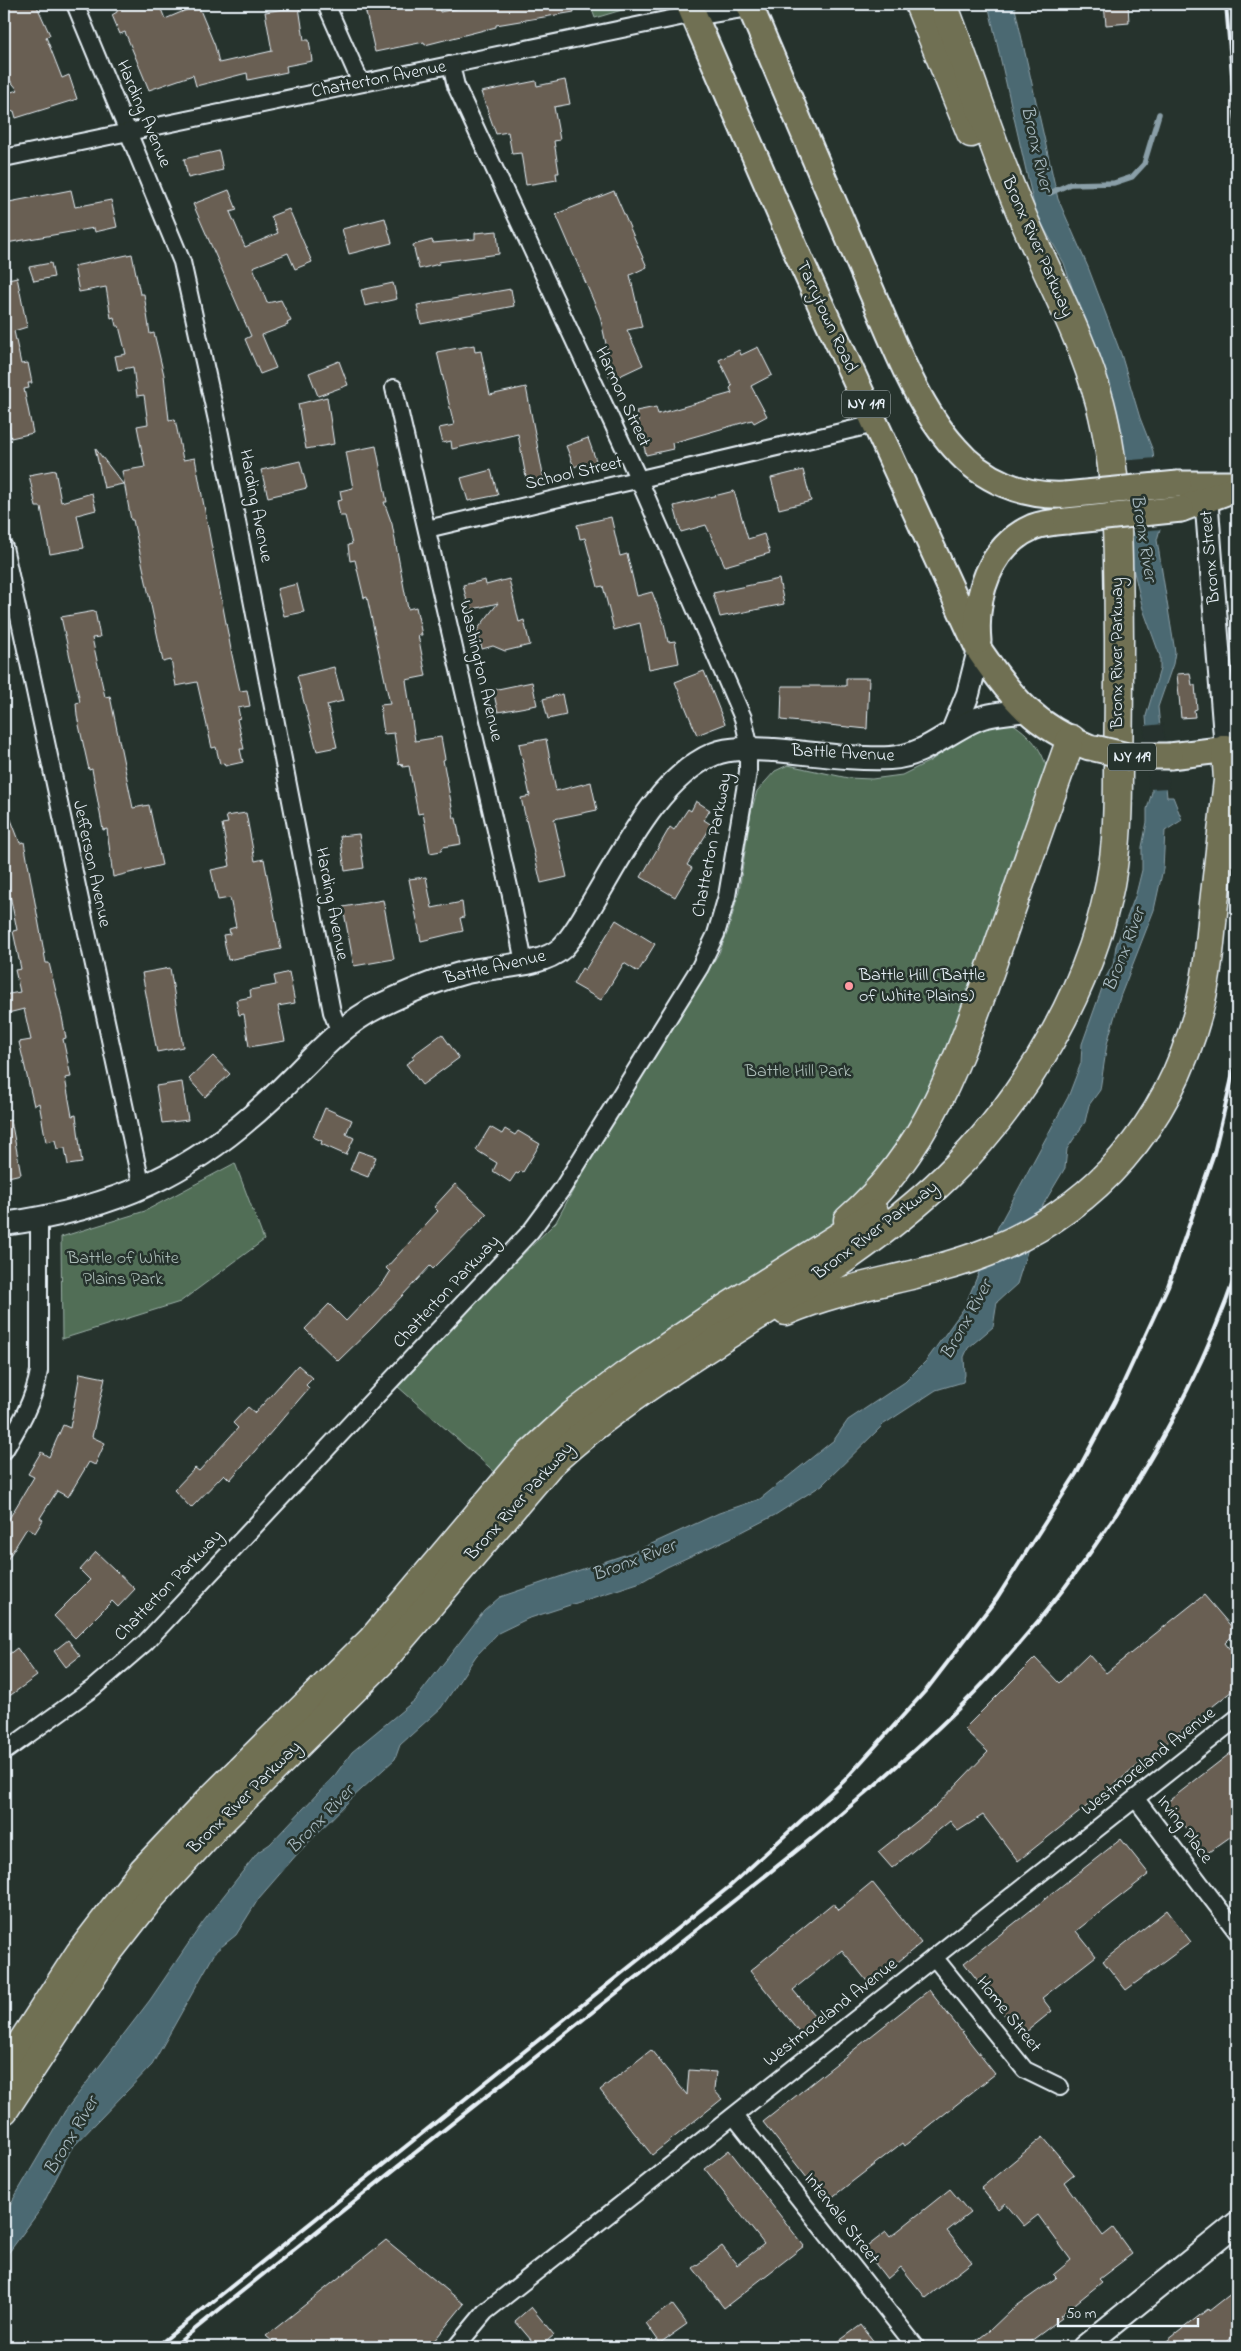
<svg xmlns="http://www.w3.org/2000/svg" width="1241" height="2351" font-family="'Indie Flower',sans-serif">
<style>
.green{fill:#516e57;stroke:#9cb0a8}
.water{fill:#4b6972;stroke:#8a9fa8}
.pier{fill:#26332d}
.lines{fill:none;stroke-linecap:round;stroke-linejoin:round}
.stream{stroke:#8a9fa8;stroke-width:5.5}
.building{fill:#695f53;stroke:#e8f1f8}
.street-casing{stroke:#e8f1f8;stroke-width:20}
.secondary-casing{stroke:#e8f1f8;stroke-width:26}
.primary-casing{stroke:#e8f1f8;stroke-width:29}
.highway-casing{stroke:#e8f1f8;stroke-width:31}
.street{stroke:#26332d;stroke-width:16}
.secondary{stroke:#26332d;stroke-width:22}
.primary{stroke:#706f52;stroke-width:25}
.highway{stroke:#706f52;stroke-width:28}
.rail{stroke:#e8f1f8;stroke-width:4}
.primary-bridge-casing{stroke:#e8f1f8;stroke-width:29;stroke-linecap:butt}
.primary-bridge{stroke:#706f52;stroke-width:25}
.poi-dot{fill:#ff9aa2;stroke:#26332d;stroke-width:2}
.labels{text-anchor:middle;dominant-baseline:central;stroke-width:5;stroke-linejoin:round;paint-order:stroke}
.shield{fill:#26332d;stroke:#aeb8bb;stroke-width:1}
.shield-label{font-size:16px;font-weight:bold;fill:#e8f1f8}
.street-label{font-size:18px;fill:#e8f1f8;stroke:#26332d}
.poi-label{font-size:18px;fill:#e8f1f8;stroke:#26332d;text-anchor:start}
.park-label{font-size:18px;fill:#acbdb8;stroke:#26332d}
.water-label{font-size:19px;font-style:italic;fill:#a9bbc2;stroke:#26332d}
</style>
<rect width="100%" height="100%" fill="#26332d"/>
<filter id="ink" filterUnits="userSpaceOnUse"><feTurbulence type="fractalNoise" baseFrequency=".02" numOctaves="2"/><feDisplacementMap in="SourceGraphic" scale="10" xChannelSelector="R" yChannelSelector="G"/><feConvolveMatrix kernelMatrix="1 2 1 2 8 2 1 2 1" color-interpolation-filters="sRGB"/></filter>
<g filter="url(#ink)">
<g class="green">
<path d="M590,4h44l-2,3 -37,11z"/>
<path d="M1012,723c22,15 33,30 37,56l-90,257 -75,139 -59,59 -329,239 -99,-87 109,-115 50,-49 28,-52 135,-217 9,-22 11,-40 12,-79 6,-21 18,-20 13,-6 60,13 24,1 30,-4 28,-14 55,-37z"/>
<path d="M235,1163l29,77 -84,62 -118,37 -1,-102 84,-26z"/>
</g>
<path class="water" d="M988,4h26l44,195 30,68 33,87 19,64 13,33 7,78 -3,11 18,112 -2,12 -15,43 9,90h6l9,23 -17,11 -2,38 -9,41 -34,87 -13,47 -7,46 -11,15 -4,17 -18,27 -2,19 -25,42 -23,74 -20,18 -4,25 -25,21 -4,9 1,18 -2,7 -27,8 -52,34 -62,61 -47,30 -45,23 -63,29 -26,15 -114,37 -29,14 -22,23 -35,52 -41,37 -5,14 -44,40 -53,54 -39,45 -23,37 -20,16 -64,114 -81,84 -31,61 -36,49v-44l61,-104 85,-111 53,-78 55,-70 12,-8 65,-69 17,-23 63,-52 69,-89 16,-14 136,-46 83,-38 41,-14 74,-59 14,-20 57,-38 21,-21 38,-53 34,-81 70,-130 13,-34 1,-19 24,-67 7,-12 3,-19 20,-52 6,-24v-23l5,-25v-13l5,-17 -6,-76 14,-47v-13l-17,-47 -11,-45 -4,-32 -50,-226 -14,-43 -28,-49z"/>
<g class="pier">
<path d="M1156,458l7,71 -38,3 -6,-71z"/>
<path d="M1163,724l6,64 -20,1 -5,-63z"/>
</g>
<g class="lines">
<path class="stream" d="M1050,193l20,-9 44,-1 18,-6 12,-13 15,-50"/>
</g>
<g class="building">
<path d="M4,4h32l14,31 -4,2 16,41 7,-3 8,24 -61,19 -2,-7 -10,2v-19l14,-4 -14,-17z"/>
<path d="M131,4h28l6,15 33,-14 17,41 4,17 53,-12 -7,-39 34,-5 5,33h5l3,21 -26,5 1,6 -39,8 -1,-7 -51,13 -3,-11 -44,15 -24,-58 -5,2 -8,-19 5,-3v-2z"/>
<path d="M364,4h75l1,8 40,-8h93l1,8 -78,13v2l-71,18 -1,-3 -49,10z"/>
<path d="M1104,4h24l1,19 -23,2z"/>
<path d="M565,80l5,24 -16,3 6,33 -6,1 5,32h-3l1,7 -31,5 -5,-32 -9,1 -4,-22 -12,2 -15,-42 55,-11 1,5z"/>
<path d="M219,151l4,19 -35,8 -4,-19z"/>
<path d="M71,190l4,17 36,-7 6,27 -22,5 -1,-4 -88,15 -2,-10v-30z"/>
<path d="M229,190l8,20 -7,2 15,35 33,-14 -7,-17 18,-7 23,53 -17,7 -7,-16 -35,14 14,36 14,-3 10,21 -4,2 1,2 -26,10 14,33 -16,6 -15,-35 6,-3 -58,-132z"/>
<path d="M614,191l33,76 -17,8 12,52 -15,3 16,35 -32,15 -9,-19 7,-3 -9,-42 -44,-102z"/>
<path d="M385,218l7,25 -43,11 -7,-25z"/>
<path d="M497,231l2,23 -61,8 1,2 -20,5 -6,-24 19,-5 1,3 42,-4v-6z"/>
<path d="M132,254l8,40h4l6,40 4,-1 10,42 5,45 6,-1 8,41 12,-2 37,197 8,36 7,-1 3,16 -12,2 2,10 -3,1 7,30h-4l3,13 -18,4 -1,-3 -4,1 -4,-17 -4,1 -15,-66 -21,4 -5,-26 -8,2 -30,-142h-2l-9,-49 23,-4 -8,-41 11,-2 -4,-29 -7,1 -4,-29 -15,3 -3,-14 11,-2 -7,-28h-3l-2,-9 -3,1 -5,-31 -27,5 -5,-26z"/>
<path d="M51,263l3,14 -20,4 -5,-14z"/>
<path d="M17,277l10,50 -13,4 7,33 7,-1 4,20h-4l1,5 -5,1 9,44 -22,5 -4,-22v-24l-3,1v-113z"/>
<path d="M393,283l4,16 -32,7 -4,-16z"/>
<path d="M511,289l3,17 -93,18 -4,-19z"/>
<path d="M474,345l1,7 6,-1 9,44 36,-8 18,93 -17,3 -9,-49 -66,15 -1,-8 -8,2 -4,-15 15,-3 -17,-73z"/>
<path d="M758,347l14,28 -21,11 16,30 -13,7 -2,-3 -80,23 1,6 -27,6 -10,-44 20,-4 2,7 74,-21 -2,-5 2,-2 -13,-26 20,-10 2,5z"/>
<path d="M339,361l9,24 -30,11 -9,-23z"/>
<path d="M327,397l7,47 -28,5 -8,-45z"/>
<path d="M588,438l11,31 -17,6 -3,-10 -5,2 -8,-21z"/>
<path d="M376,446l11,56h-3l8,22 16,85 8,-2 6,28h-4l8,41 -20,4 9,61 26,-4 4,22 -2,1 11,58h2l5,26 -18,3 -2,4 -11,2 -7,-40 -5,1 -9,-48 -6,1 -1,-3 -3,1 -5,-32 -10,1 -4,-29 10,-1 -23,-107 -3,1 -9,-38 -5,1 -2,-16 4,-1 -7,-28h-5l-3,-15 5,-1 -2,-9 13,-3 -7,-36z"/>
<path d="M95,448l28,36 -19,4z"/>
<path d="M300,461l7,27 -39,9 -7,-27z"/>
<path d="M55,470l6,32 31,-9 4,17 -19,5 7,33 -34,6 -9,-47h-5l-7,-32z"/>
<path d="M491,470l7,25 -30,6 -7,-23z"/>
<path d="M803,470l8,31 -32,8 -8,-31z"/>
<path d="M734,491l14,48 16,-5 6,19 -45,13 -19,-41 -25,7 -7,-26z"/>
<path d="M611,517l9,39 7,-2 10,42 15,-4 12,31 4,19 7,-1 4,22 -30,6 -9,-46 -26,7 -11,-44 -5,1 -13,-49 -5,1 -3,-14z"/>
<path d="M509,579l10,43 5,-2 6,25 -25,6 -12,-5 -11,3 -5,-19 21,-27 -29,7 -6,-25 22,-5 1,5z"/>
<path d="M779,579l5,25 -64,13 -7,-24z"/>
<path d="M297,584l7,28 -20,4 -7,-27z"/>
<path d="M95,611l5,26 -8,1 13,59 5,-1 23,112 16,-3 13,60 -49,12 -6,-48 -4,1 -11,-61 -3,1 -12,-54 -1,-13 4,-1 -19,-85z"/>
<path d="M334,667l9,34 -16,4 10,42 -20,4 -20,-75z"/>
<path d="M704,671l21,53 -28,11 -22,-53z"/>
<path d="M1190,673l2,12h3l2,24 -3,1 1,7 -14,1 -4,-44z"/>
<path d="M846,678h23l-2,51 -86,-9 1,-34h64z"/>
<path d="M532,682l5,23 -39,7 -5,-22z"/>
<path d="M562,694l4,21 -18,4 -5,-20z"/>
<path d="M546,739l10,52 35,-9 6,28 -43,9 13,58 -26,6 -20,-85 9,-2 -11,-52z"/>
<path d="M696,801l14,9 -6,10 8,5 -25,40 5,3 -17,29 -34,-20 29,-50 4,3 14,-21 3,2z"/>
<path d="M5,804l15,39 4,-1 22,121h3l13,54 4,21 -3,1 8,38 -6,1 7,38 4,-1 6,48 -14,2 -3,-17 -8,1 -2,-9 -9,2 -7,-39 -5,3 -15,-64 12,-2 -7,-31 -20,5v-19l16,-3 -5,-22 6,-1 -8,-38 4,-1 -11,-55 -2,1z"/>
<path d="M246,813l9,48 9,-2 17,90 -53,11 -5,-25 7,-1 -1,-5 7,-2 -6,-29 -12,2 -7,-30 19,-4 -8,-42 6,-1 -2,-7z"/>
<path d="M359,834l5,34 -19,3 -5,-35z"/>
<path d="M426,877l6,31 30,-6 2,15 -4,1 3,13 -42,10 -12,-62z"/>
<path d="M383,900l11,59 -40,7 -11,-59z"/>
<path d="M616,920l39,24 -17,28 -14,-9 -23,37 -28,-16 9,-16 3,2z"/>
<path d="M170,968l13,79 -26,5 -15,-79z"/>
<path d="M289,972l6,31 -17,3 7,35 -36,6 -5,-33 -5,1 -3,-15 15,-3 -1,-7 26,-5 -2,-9z"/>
<path d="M442,1034l17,24 -37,27 -16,-21 8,-5 -2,-3z"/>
<path d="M213,1056l17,18 -25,23 -16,-18z"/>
<path d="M182,1082l6,38 -26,3 -6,-37z"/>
<path d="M325,1108l27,12 -6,14 8,4 -8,17 -25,-11 1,-3 -9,-4z"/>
<path d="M11,1120l10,54 -17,4v-57z"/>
<path d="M490,1127l12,7 3,-5 10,6 3,-4 22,13 -17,28 -2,-1 -3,3 -2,-1 -6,9 -17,-11 4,-8 -21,-13z"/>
<path d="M358,1151l18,6 -8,20 -18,-7z"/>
<path d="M455,1184l32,30 -54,55 -3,-3 -56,60 -36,35 -33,-32 24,-25 17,17 39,-41 5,-8 -4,-4 52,-57 -4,-4z"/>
<path d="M298,1365l15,13 -7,7 3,3 -79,92 -6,-6 -33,34 -17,-18 21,-22 4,3 39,-43 -5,-5 15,-16 7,6z"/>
<path d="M80,1373l25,5 -13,59 13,6 -10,22 -6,-3 -21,35 -11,-6 -17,27 3,2 -8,13 -8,-5 -23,37v-38l30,-50 -6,-3 13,-22 8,5 14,-32 7,3z"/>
<path d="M96,1552l39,37 -17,18 -6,-6 -37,37 -21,-22 36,-36 -10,-10z"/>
<path d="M1204,1595l32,37 -11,11 12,16v28l-219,174 -35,-46 -25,16 -8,-10 -58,47 -14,-16 57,-45 53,-55 -24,-23 71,-71 24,25 30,-29 17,19z"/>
<path d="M68,1640l12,16 -14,11 -12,-16z"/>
<path d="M17,1648l20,28 -33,24v-42z"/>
<path d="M1237,1748v84l-31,22 -40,-51z"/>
<path d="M1121,1839l28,35 -73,57 20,25 -54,42 10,13 -31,25 -57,-73z"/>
<path d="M872,1882l49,61 -51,42 -28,-35 -49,40 26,31 -17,14 -52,-64 83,-68 5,7z"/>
<path d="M1167,1910l24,32 -65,48 -23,-29z"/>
<path d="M929,1990l66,84 -91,72 -2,-3 -76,59 -63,-80z"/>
<path d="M651,2050l36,45 2,-25 27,2 -2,18 8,9 -70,56 -52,-65z"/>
<path d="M1043,2137l31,37 -10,8 39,54 10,-8 19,26 -33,25 3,3 -42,34 2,2 -39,29h-55l21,-16 22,-21 45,-32 -3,-3 18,-15 -33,-45 -14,11 -19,-23 -7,6 -17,-21z"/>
<path d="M729,2150l75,96 -80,62 -31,-40 29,-22 15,19 27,-21 -59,-75z"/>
<path d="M950,2189l20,24 -23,18 25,31 -46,36 -25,-31 -14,12 -23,-30 22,-17 4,5z"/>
<path d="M386,2240l78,64 -35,43h-150l-13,-11z"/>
<path d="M1237,2289v43l-15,15h-63l49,-38 1,2z"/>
<path d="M672,2304l15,20 -27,19 -14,-20z"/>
<path d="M531,2307l23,28 -14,12h-3l-22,-26z"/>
<path d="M861,2325l17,22h-47z"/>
</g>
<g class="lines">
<g class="street-casing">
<g id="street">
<path d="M75,4l107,258 38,172 112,578 8,21"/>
<path d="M326,4l35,79"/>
<path d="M4,158l690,-144"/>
<path d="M394,388l116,503 14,72"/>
<path d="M427,529l448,-105"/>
<path d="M4,547l138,641"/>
<path d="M4,1451c15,-25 30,-50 35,-80v-152"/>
<path d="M4,1752l89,-64 52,-45 386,-412 31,-42 138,-222 16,-33 11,-38 21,-124v-32l-5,-22 -104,-238 -183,-394 -5,-21"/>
<path d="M1136,1799l101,133"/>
<path d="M934,1957l91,113 35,17"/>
<path d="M734,2116l182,231"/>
<path d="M456,2347l29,-35 752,-594"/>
</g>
</g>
<g class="secondary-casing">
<g id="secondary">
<path d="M694,14l61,-10"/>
<path d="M1205,484l21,265"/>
<path d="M953,731l15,-37 11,-44"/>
<path d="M4,1224c110,-15 188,-50 269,-127 33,-31 65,-71 106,-91 27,-13 55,-25 84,-33 29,-8 77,-5 99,-25 13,-13 22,-31 31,-46 29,-48 67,-126 121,-148 18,-7 41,-5 60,-4 38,3 78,10 116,8 35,-2 56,-26 87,-39 15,-6 33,-6 48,-9"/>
<path d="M1084,2347l153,-124"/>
</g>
</g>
<g class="primary-casing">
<g id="primary">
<path d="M689,4l108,249 182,397c32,47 56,77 110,97"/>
<path d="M749,4c40,92 78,185 118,277 24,54 48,123 88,167 27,32 68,49 110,47"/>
<path d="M1178,484h54"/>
<path d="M1181,509l56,-21"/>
<path d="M978,641c-4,-44 11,-95 55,-114 10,-4 23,-5 34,-6"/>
<path d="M1170,756l67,-8"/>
</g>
</g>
<g class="highway-casing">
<g id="highway">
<path d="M919,4l52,129"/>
<path d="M848,1220c82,-69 116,-175 150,-273 24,-69 48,-139 73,-208"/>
<path d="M786,1311c65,-28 137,-33 202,-59 108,-43 180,-127 210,-239 9,-33 12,-67 15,-101 5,-44 10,-88 15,-132l-2,-31"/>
<path d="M4,2070l76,-117 63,-82 65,-69 164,-162 152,-180 49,-45 53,-40 83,-56 166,-105"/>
<path d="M4,2110l104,-158 43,-55 64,-70 166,-165 168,-197c120,-112 278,-174 397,-288 81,-78 151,-198 167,-311 5,-35 5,-70 5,-105 1,-41 1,-82 1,-123 -1,-78 1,-159 -19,-235 -19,-71 -57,-135 -84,-202 -27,-65 -48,-132 -73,-197"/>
</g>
</g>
<use href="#street" class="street"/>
<use href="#secondary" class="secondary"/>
<use href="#primary" class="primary"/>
<use href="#highway" class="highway"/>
<g class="rail">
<path d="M1226,4l11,129"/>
<path d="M156,2347l573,-460 115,-106 83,-92 70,-91 79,-124 39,-73 53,-115 46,-133 23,-96"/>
<path d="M173,2347c148,-120 297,-238 446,-356 115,-91 233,-179 338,-281 120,-118 225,-279 280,-439"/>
</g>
<g class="primary-bridge-casing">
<g id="primary-bridge">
<path d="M1065,495l113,-11"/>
<path d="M1067,521l114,-12"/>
<path d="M1094,748l34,8h42"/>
</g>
</g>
<use href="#primary-bridge" class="primary-bridge"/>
</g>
</g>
<circle class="poi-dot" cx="849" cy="986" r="5"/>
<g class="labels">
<g class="shield">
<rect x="842" y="390.5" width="48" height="27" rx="4"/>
<rect x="1108" y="743.5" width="48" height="27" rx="4"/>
</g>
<g class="shield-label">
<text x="866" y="404">NY 119</text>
<text x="1132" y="757">NY 119</text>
</g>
<g class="street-label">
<text transform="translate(379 80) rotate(-11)">Chatterton Avenue</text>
<text transform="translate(143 114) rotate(67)">Harding Avenue</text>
<text transform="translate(1037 247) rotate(66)">Bronx River Parkway</text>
<text transform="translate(826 317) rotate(65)">Tarrytown Road</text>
<text transform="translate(622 397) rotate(65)">Harmon Street</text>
<text transform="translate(574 474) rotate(-13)">School Street</text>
<text transform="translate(255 506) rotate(79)">Harding Avenue</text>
<text transform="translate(1211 557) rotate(-95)">Bronx Street</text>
<text transform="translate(1118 653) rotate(-90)">Bronx River Parkway</text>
<text transform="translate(480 671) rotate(77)">Washington Avenue</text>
<text transform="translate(843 754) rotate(3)">Battle Avenue</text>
<text transform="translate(713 845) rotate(-79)">Chatterton Parkway</text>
<text transform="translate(91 864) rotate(78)">Jefferson Avenue</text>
<text transform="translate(331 904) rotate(79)">Harding Avenue</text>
<text transform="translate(495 968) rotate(-13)">Battle Avenue</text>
<text transform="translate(876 1231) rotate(-37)">Bronx River Parkway</text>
<text transform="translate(447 1292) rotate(-47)">Chatterton Parkway</text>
<text transform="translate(520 1502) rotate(-48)">Bronx River Parkway</text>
<text transform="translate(169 1586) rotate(-46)">Chatterton Parkway</text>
<text transform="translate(1149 1762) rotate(-38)">Westmoreland Avenue</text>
<text transform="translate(245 1798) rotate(-45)">Bronx River Parkway</text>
<text transform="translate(1184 1830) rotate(53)">Irving Place</text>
<text transform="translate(831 2013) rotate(-38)">Westmoreland Avenue</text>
<text transform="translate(1008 2015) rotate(51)">Home Street</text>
<text transform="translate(841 2219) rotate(52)">Intervale Street</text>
</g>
<g class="poi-label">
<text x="859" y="976">Battle Hill (Battle<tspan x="859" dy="21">of White Plains)</tspan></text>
</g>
<g class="park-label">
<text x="798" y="1072">Battle Hill Park</text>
<text x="123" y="1259">Battle of White<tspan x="123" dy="21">Plains Park</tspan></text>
</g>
<g class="water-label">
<text transform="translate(1036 149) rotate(77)">Bronx River</text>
<text transform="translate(1143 538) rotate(81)">Bronx River</text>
<text transform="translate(1125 950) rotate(-69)">Bronx River</text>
<text transform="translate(967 1320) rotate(-61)">Bronx River</text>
<text transform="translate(634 1561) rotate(-21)">Bronx River</text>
<text transform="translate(321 1820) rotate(-46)">Bronx River</text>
<text transform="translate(72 2136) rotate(-59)">Bronx River</text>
</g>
</g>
<rect width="1241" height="2351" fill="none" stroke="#26332d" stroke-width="20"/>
<rect x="10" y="10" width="1221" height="2331" fill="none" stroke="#e8f1f8" stroke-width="2" filter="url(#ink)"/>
<path d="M1058 2318v8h140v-8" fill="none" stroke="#e8f1f8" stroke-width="2.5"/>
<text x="1066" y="2318" font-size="15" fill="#e8f1f8" stroke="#26332d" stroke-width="4" paint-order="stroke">50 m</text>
</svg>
